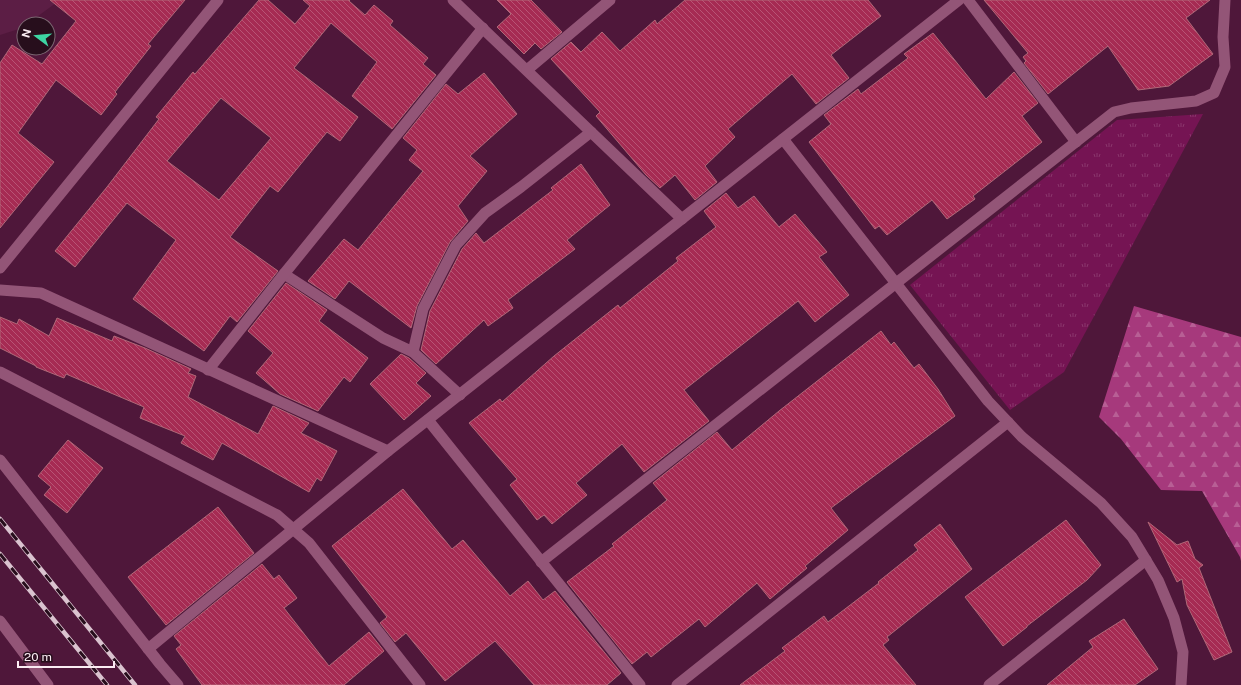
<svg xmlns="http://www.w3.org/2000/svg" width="1241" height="685" font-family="'Public Sans',sans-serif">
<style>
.built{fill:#5c1e45}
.forest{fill:url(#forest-firs)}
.park{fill:url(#park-tufts)}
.building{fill:url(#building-back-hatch);stroke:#b06878;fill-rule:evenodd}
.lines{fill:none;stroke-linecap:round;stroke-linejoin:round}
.minor{stroke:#935577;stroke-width:11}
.rail-casing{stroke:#dac3cf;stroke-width:4.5}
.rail{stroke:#270e1c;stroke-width:3;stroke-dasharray:9;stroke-linecap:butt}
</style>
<defs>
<pattern id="forest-firs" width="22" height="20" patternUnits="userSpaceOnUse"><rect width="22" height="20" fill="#a6397c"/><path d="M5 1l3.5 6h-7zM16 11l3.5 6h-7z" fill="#b85f95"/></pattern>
<pattern id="park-tufts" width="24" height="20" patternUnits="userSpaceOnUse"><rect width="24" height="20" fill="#751453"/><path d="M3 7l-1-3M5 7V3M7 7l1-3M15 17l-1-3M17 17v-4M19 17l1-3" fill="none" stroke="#8a366c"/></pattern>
<pattern id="building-back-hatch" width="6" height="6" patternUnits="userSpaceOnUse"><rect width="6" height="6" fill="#a62b53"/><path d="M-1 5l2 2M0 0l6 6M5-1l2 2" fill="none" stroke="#b85475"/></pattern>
</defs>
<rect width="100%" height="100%" fill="#4f173a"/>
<path class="built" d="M0,0h60l-33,24h-3v2l-2,2 -22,7z"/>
<path class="forest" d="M1134,306l107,31v224l-1,-4 -38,-66 -41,-1 -40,-51 -22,-22z"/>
<path class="park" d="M1203,114l-139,258 -54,38 -100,-125 207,-165z"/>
<g class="building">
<path d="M50,0h135l-37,44 3,2 -36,46 2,2 -16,21 -45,-35 -38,53 36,29 -54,66v-165l12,-18 30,19 34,-43z"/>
<path d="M259,0h9l27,24 15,-18 -7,-6h47l-1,1 16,14 9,-10 19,16 -3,4 38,33 -5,6 13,11 -44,54 -40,-33 25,-34 -46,-39 -37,45 64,49 -18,24 -13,-9 -49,60 -8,-6 -40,51 48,34 -41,51 -7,-6 -26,35 -71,-52 43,-59 -49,-37 -52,64 -20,-16 52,-64 52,-68 -3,-2 37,-45 2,2zM221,98l50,40 -52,62 -52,-39z"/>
<path d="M497,0h34l31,32 -21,17 -6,-6 -11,11 -27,-27 14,-13z"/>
<path d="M685,0h183l13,16 -50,39 18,23 -33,26 -24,-30 -64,55 7,8 -30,29 12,16 -22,18 -20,-25 -15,13 -14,-13 -50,-59 4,-4 -49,-53 20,-17 10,10 21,-20 18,19 35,-31 2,4z"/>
<path d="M984,0h226l-24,18 27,36 -44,32 -31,4 -30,-44 -60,48 -24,-31 2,-2 -3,-4 5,-4z"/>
<path d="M933,33l53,66 28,-27 24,31 -16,13 20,26 -69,54 2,3 -28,20 -15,-19 -45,35 -8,-9 -4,3 -66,-87 22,-18 -7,-9 34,-26 3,5 47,-36 -4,-4z"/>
<path d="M484,73l33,41 -47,42 17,15 -29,35 10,15 -18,21 -33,64 -6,22 -62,-47 -14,18 -27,-18 36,-42 14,11 65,-79 -14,-11 8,-10 -14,-12 43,-54 12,10z"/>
<path d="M581,164l29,41 -43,35 8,9 -67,51 5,8 -25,18 -4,-6 -48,44 -15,-14 9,-39 32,-62 14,-16 8,10 69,-53 -2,-2z"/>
<path d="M726,193l12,15 16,-12 25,31 16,-13 32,38 -8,5 30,38 -34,27 -17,-21 -114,89 25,31 -65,51 -22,-28 -46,39 11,12 -35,29 -8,-9 -7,5 -27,-35 7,-6 -48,-56 31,-24 2,3 52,-46 64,-51 2,3 58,-47 -2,-3 40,-31 -12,-16z"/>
<path d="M286,283l41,27 -8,11 49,37 -18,24 -6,-5 -26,34 -38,-17 -24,-21 17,-20 -25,-22z"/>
<path d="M0,317l17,7 2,-5 30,17 8,-18 55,23 2,-5 31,12 46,21 -3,4 8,3 -8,21 70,37 15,-28 36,17 -8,10 36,18 -16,30 -4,-3 -8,14 -87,-49 -9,17 -32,-17 4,-7 -45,-18 4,-11 -78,-33 -2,4 -28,-11v-1l-36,-18z"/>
<path d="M881,331l10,14 3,-3 20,26 5,-4 19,25 17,27 -124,92 17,22 -43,36 2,2 -37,31 -13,-16 -52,44 -6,-8 -48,38 -4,-5 -15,12 -65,-82 47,-36 -2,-2 55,-44 -14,-17 64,-51 15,18 47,-39z"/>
<path d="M401,354l8,4 17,15 -10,10 15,13 -27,24 -34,-36z"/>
<path d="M68,440l35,28 -36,45 -23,-18 7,-8 -13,-11z"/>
<path d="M403,489l49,60 11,-9 47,56 18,-15 15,19 12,-9 66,82 -14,12h-73l-39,-44 -50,40 -39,-48 -11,9 -15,-19 7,-6 -55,-71z"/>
<path d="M218,507l36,46 -88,72 -38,-48z"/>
<path d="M1066,520l35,45 -14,15 -60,46v1l-24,19 -38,-49z"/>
<path d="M1148,522l29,23 11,-4 7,18 8,6 -4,3 33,84 -18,8 -27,-55 -5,-26 -5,3z"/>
<path d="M940,524l32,45 -85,68 2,3 -6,5 33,40h-176l45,-34 -3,-3 42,-32 4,6 51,-39 -1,-1 40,-32 -4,-5z"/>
<path d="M262,564l12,15 5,-4 18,23 -13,10 45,58 40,-34 15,19 -40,34h-142l-26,-36 5,-4 -7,-9z"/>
<path d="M1124,619l34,50 -23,16h-88l46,-38 -4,-6z"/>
</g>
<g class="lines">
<g class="minor">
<path d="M453,0l229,219"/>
<path d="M968,0l108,142"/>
<path d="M527,70l83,-70"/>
<path d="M783,139l205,262 34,36 79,66 31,34 26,43 16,38 9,34 -2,33"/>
<path d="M0,268l218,-268"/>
<path d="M284,274l99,64 30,14 47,43"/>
<path d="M0,290l41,3 347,158"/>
<path d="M413,352l10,-43 33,-64 29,-32 36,-26 70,-55"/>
<path d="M208,370l76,-96 199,-246"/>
<path d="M0,372l277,143 32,28 111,142"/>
<path d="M428,420l212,265"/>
<path d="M0,460l160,204 18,21"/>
<path d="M541,562l573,-450 17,-4 65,-7 18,-8 11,-26 -2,-30 2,-37"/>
<path d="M0,621l48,64"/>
<path d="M148,649l240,-198 571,-451"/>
<path d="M677,685l331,-263"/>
<path d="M989,685l157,-125"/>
</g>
<g class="rail-casing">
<g id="rail">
<path d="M0,519l135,166"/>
<path d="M0,554l107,131"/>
</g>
</g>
<use href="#rail" class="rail"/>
</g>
<g transform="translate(36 36) rotate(286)"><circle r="19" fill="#270e1c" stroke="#7c6772"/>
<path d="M0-3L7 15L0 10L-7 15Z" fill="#3ed4a3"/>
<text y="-6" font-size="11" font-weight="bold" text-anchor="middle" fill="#fbecf3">N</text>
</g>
<path d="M18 661v6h96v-6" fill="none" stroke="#fbecf3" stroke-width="2"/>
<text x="24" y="661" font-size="12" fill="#fbecf3" stroke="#270e1c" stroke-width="3" paint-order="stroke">20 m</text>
</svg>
